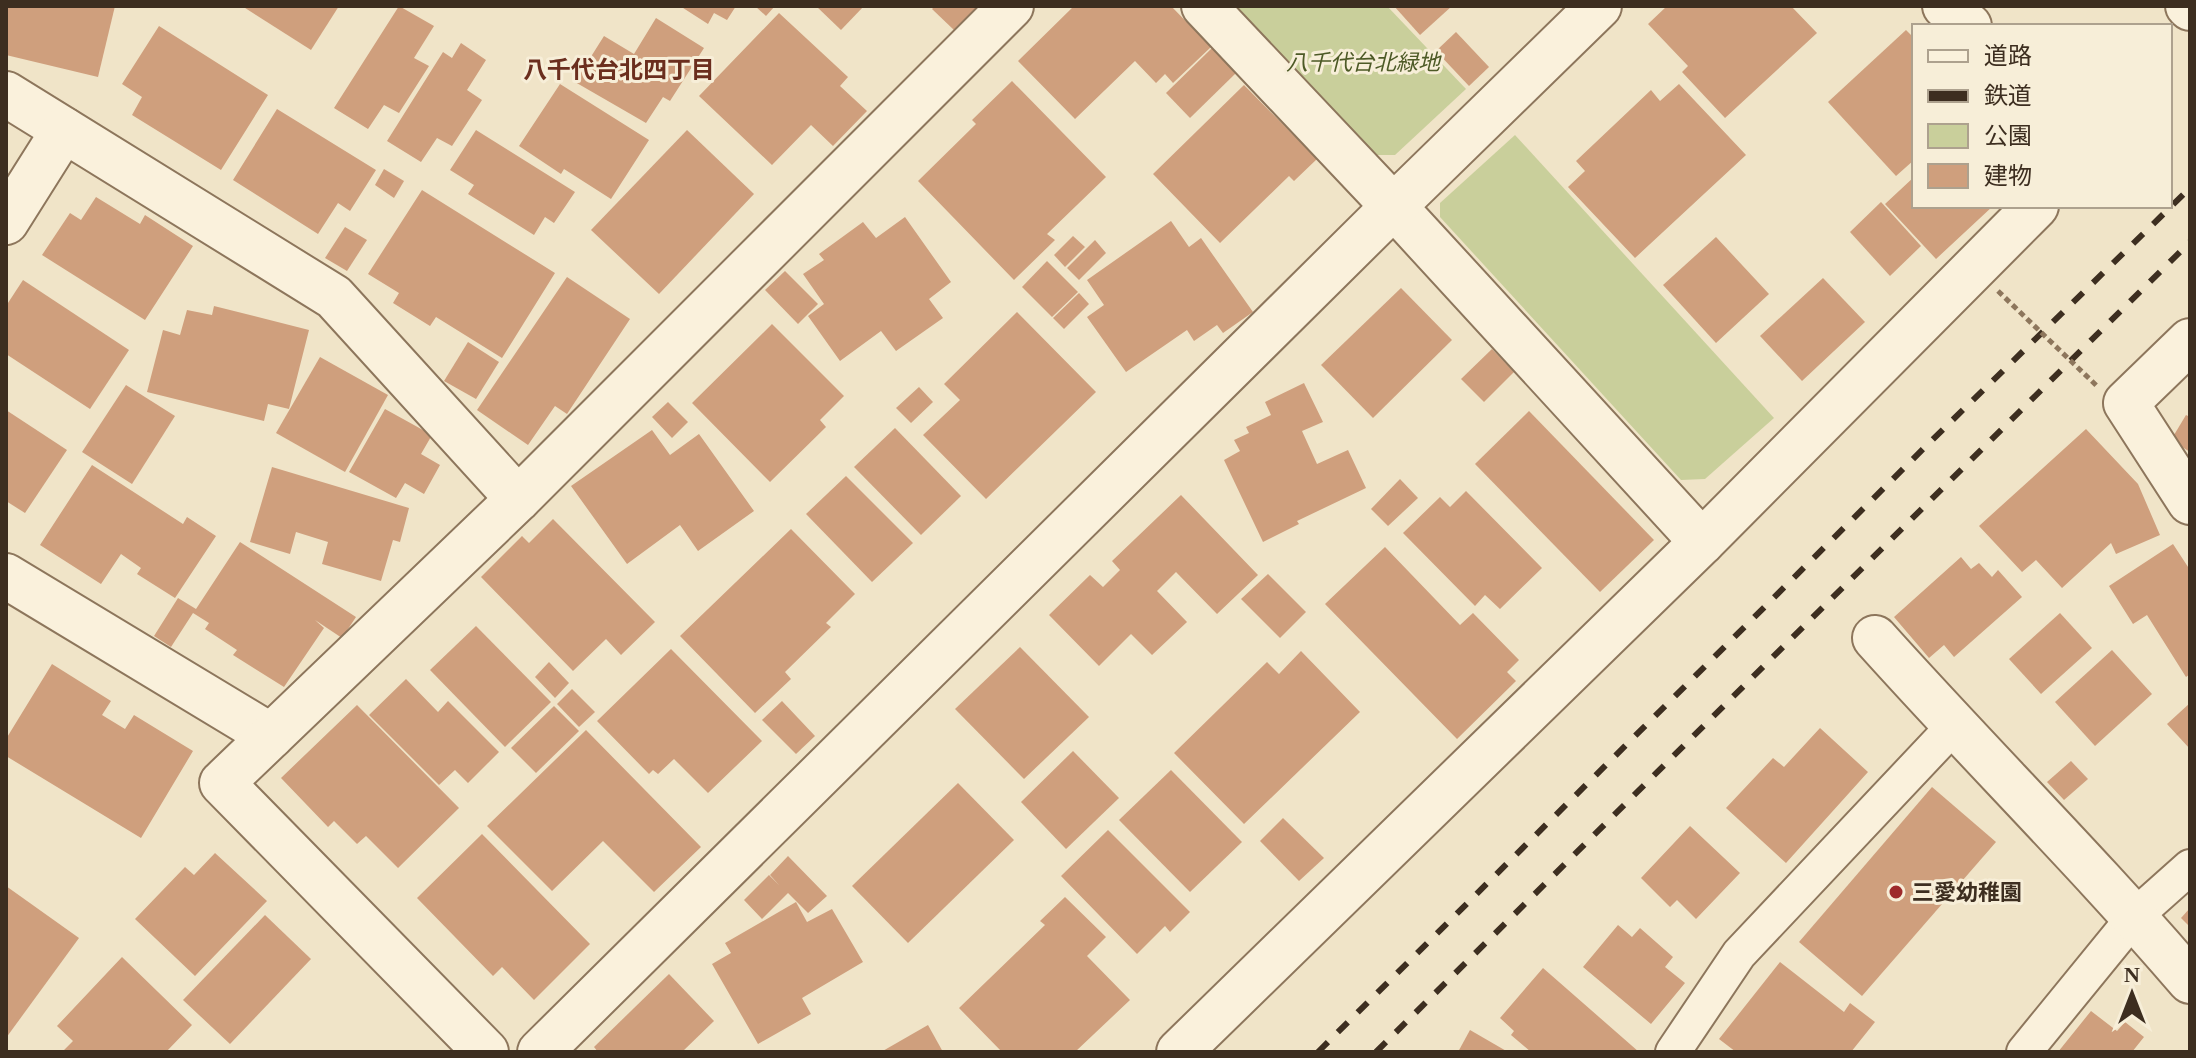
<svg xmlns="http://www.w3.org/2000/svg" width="2196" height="1058" font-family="'Times New Roman','Noto Sans JP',serif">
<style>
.green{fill:#c9cf9b}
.building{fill:#cf9f7d}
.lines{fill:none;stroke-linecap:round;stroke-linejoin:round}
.lane-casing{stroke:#8d765c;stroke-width:38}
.street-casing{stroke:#8d765c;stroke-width:48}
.lane{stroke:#faf1dc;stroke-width:34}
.street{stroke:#faf1dc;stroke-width:44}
.rail{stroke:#3d2e20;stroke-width:6;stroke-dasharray:14 14;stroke-linecap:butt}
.path-bridge{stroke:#8d765c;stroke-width:5;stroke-dasharray:6 4;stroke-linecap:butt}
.poi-dot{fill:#9e2a2b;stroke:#f7eed8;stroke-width:3}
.labels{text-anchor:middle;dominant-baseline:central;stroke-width:6;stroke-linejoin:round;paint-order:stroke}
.park-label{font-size:22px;font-style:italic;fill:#4d5a26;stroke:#f7eed8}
.poi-label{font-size:22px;font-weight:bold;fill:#3d2e20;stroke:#f7eed8;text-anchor:start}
.neighbourhood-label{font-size:24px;font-weight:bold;fill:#6b2e1e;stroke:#f7eed8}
</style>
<rect width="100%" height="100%" fill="#f0e4c8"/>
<g class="green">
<path d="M1234,6h153l79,83 -71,66h-19z"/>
<path d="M1515,135l259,283 -69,61 -24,1 -241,-263v-14z"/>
</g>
<g class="building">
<path d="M6,6h109l-17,71 -92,-22z"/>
<path d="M242,6h97l-28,44z"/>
<path d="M399,6l35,20 -20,32 15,8 -30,47 -15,-8 -16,24 -34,-21z"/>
<path d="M680,6h56l-9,14 -13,-7 -6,11z"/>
<path d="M755,6h20l-9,10z"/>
<path d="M816,6h48l-23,24z"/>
<path d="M935,6h44l-24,25 -23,-22z"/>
<path d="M1074,6h97l40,41 -38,36 -8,-9 -9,9 -21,-22 -60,58 -57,-58z"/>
<path d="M1394,6h58l-32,29z"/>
<path d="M1667,6h124l26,27 -92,85 -43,-46 6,-6 -40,-42z"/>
<path d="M779,13l69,64 -8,9 27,25 -34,35 -22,-21 -39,40 -73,-69z"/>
<path d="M656,18l48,30 -34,53 -7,-4 -17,26 -71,-41 29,-46 30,18z"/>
<path d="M159,26l109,69 -47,75 -89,-55 10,-18 -20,-13z"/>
<path d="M1906,30l8,8v122l-18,16 -68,-74z"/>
<path d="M1456,32l33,35 -20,19 -33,-35z"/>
<path d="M461,43l25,17 -19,30 15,10 -30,46 -15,-8 -16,24 -34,-21 56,-89 9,6z"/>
<path d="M1212,48l24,25 -46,45 -24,-25z"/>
<path d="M1012,81l94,96 -59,57 8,6 -41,40 -96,-99 58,-57 -4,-4z"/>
<path d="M560,84l89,56 -38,59 -47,-30 -3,5 -42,-28z"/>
<path d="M1679,84l67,71 -111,103 -67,-71 17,-16 -9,-10 75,-71 9,11z"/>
<path d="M1244,85l73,74 -23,22 -5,-5 -69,67 -67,-69z"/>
<path d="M277,109l99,61 -26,41 -12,-8 -20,31 -85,-54z"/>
<path d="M476,130l99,62 -21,31 -9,-6 -11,18 -66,-41 6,-9 -24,-15z"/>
<path d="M687,130l67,64 -95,100 -68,-64z"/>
<path d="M384,169l20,12 -10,17 -19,-13z"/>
<path d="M1914,177v29h79l-57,53 -51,-55z"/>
<path d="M422,190l133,83 -53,85 -66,-41 -6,9 -37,-23 6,-10 -31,-19z"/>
<path d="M96,197l44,27 5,-9 48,31 -48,74 -103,-65 28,-42 11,7z"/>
<path d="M1881,202l40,44 -31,30 -40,-44z"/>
<path d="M905,217l46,65 -22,17 14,19 -47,33 -15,-20 -41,30 -32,-45 16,-12 -21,-30 21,-14 -5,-6 44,-32 13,16z"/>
<path d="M1171,221l18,26 12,-9 52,74 -30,21 -6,-8 -23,16 -7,-11 -61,42 -39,-55 17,-12 -17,-25z"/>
<path d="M345,227l22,13 -20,31 -22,-13z"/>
<path d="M1073,236l12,11 -20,20 -11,-12z"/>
<path d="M1716,237l53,57 -53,49 -53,-58z"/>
<path d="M1095,240l11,13 -27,27 -12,-12z"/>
<path d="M1047,261l31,31 -26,25 -30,-30z"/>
<path d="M785,271l33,33 -20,20 -33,-34z"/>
<path d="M567,277l63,42 -63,95 -12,-8 -27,39 -51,-35z"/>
<path d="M1823,278l42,44 -63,59 -42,-45z"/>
<path d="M23,280l106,70 -39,59 -84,-55v-48z"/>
<path d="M1401,288l51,52 -79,78 -52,-53z"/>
<path d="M1079,293l10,11 -25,25 -11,-11z"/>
<path d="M214,306l95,24 -20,79 -21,-5 -4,17 -117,-29 16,-62 17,5 7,-25 25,5z"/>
<path d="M1017,312l79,80 -110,107 -63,-64 37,-35 -16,-16z"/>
<path d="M772,324l72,72 -24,24 6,7 -56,55 -78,-79z"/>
<path d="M468,342l31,20 -23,37 -32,-18z"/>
<path d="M1492,349l22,23 -30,30 -23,-23z"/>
<path d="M320,357l68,38 -43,77 -69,-39z"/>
<path d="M1304,383l19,39 -21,9 15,33 31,-14 18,38 -69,33 2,3 -36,18 -39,-82 16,-9 -6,-11 15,-7 -3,-6 25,-12 -6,-13z"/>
<path d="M126,385l49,31 -43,68 -50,-32z"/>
<path d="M919,387l14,15 -22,21 -15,-15z"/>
<path d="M668,402l20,20 -16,16 -20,-21z"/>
<path d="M385,409l47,26 -11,19 19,11 -16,29 -19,-11 -9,15 -47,-26z"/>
<path d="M6,410l61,40 -42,63 -19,-12z"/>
<path d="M1529,411l125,129 -54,52 -125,-128z"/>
<path d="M2186,415l4,2v35l-19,-12z"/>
<path d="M895,428l66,68 -40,39 -67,-68z"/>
<path d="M2086,429l52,55 22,51 -44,19 -5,-11 -49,45 -26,-28 -14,12 -43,-46z"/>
<path d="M652,430l18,25 29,-21 55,77 -56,40 -18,-26 -53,39 -56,-78z"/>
<path d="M92,465l91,59 4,-7 29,19 -41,62 -38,-24 4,-6 -20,-14 -20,30 -61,-39z"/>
<path d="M272,467l137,41 -9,34 -7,-2 -12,41 -59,-17 6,-22 -32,-10 -6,22 -40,-12z"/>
<path d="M846,476l67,67 -41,39 -66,-68z"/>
<path d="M1400,479l18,19 -30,28 -17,-17z"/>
<path d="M1466,491l76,77 -42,41 -15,-14 -10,11 -72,-73 37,-36 10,10z"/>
<path d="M1181,495l77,80 -41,39 -41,-42 -19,19 30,31 -35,33 -21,-21 -32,32 -50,-51 41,-40 13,12 17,-17 -8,-9z"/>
<path d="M553,519l102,103 -34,33 -15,-16 -33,32 -92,-94 41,-41 7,7z"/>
<path d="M791,529l64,65 -29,29 5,4 -46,45 6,7 -36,34 -75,-77z"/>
<path d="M240,542l116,75 -14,21 -27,-18 9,8 -40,59 -51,-32 4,-5 -32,-21 4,-6 -16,-10 -22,34 -17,-11 24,-38 18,11z"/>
<path d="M2173,544l17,26v104l-4,3 -39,-62 -14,9 -24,-38z"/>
<path d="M1385,547l75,78 13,-12 46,47 -12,12 9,9 -59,58 -132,-135z"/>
<path d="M1961,557l10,12 8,-6 13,14 6,-7 24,27 -68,60 -10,-12 -15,13 -35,-41z"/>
<path d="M1268,574l38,38 -26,26 -39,-39z"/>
<path d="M2060,613l32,35 -51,46 -32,-35z"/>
<path d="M476,626l75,76 -46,45 -75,-77z"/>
<path d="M1020,647l69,70 -65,62 -69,-70z"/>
<path d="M671,649l91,92 -54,52 -34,-34 -16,15 -5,-4 -4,4 -52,-53z"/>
<path d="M2112,650l40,44 -57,52 -40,-44z"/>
<path d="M1301,651l59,61 -116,112 -70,-71 93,-91 12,12z"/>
<path d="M549,662l20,21 -14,15 -20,-21z"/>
<path d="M52,664l59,37 -9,14 23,14 9,-14 59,36 -52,87 -135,-82v-17z"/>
<path d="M406,679l32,33 10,-11 51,51 -31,31 -13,-13 -16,15 -70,-70z"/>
<path d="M572,689l23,23 -16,15 -22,-23z"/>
<path d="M782,701l33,35 -19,18 -34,-34z"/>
<path d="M2190,703v46l-23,-25z"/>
<path d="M357,705l102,103 -61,60 -32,-32 -9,8 -23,-23 -6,6 -47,-49z"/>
<path d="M554,706l25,25 -43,42 -25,-25z"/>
<path d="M1820,728l48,44 -82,91 -60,-55 47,-50 11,9z"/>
<path d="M586,730l115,117 -47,45 -51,-51 -51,50 -65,-65z"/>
<path d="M1073,751l46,47 -53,51 -45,-47z"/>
<path d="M2071,761l17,18 -24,21 -17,-18z"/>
<path d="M1171,770l71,72 -52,50 -71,-72z"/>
<path d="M958,783l56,57 -106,103 -56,-57z"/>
<path d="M1932,787l64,55 -134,154 -63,-54z"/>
<path d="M1283,818l41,40 -25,23 -39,-40z"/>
<path d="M1690,826l50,47 -44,46 -19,-19 -7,7 -29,-29z"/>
<path d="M1108,830l82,82 -20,20 -5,-6 -28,28 -76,-78z"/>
<path d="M482,834l108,110 -56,56 -32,-33 -9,9 -76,-78z"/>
<path d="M215,853l52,48 -72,75 -60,-57 50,-52 9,8z"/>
<path d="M788,856l39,40 -19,17 -20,-20 -26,26 -18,-19 25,-25 10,10 -9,-10z"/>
<path d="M6,886l73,52 -73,100z"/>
<path d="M1065,897l41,40 -19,19 43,44 -55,52h-73l-43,-44 86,-83 -5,-4z"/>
<path d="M796,902l11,20 25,-13 31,53 -61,36 9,16 -53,30 -46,-80 19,-11 -6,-10z"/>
<path d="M2190,908v19l-9,-9z"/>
<path d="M265,915l46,44 -81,85 -47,-44z"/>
<path d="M1618,925l14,12 8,-9 33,29 -8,10 20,16 -34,41 -68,-57z"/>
<path d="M122,957l70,68 -26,27h-104l11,-11 -16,-15z"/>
<path d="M1780,962l64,50 6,-9 25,19 -24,30h-115l-17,-13z"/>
<path d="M1543,968l96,84h-108l-20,-17 3,-4 -14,-13z"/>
<path d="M669,974l45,47 -32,31h-84l-4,-5z"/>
<path d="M2091,1011l26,20 8,-9 19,15 -12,15h-74z"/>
<path d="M928,1025l15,27h-62z"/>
<path d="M1470,1030l38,22h-50z"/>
</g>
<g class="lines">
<g class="lane-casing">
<g id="lane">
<path d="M1673,1052l66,-98 215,-228"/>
<path d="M2024,1052l111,-136 55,-49"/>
</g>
</g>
<g class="street-casing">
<g id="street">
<path d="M1204,6l207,219 291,317"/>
<path d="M1945,6l24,20"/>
<path d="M2188,6l2,2"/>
<path d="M6,94l328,203 184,202"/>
<path d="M6,222l58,-92"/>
<path d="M2190,341l-64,62 64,99"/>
<path d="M6,576l265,160"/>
<path d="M1875,638c104,116 214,225 315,343"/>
<path d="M486,1052l-264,-269 296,-284 493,-493"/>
<path d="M540,1052l853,-845 206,-201"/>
<path d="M1179,1052l523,-510 334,-336"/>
</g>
</g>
<use href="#lane" class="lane"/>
<use href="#street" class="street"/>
<g class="rail">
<path d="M1318,1052l608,-606 264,-258"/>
<path d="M1376,1052l814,-810"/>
</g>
<path class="path-bridge" d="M1998,291l100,96"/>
</g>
<circle class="poi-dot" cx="1896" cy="892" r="8"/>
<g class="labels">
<g class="park-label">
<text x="1363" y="62">八千代台北緑地</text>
</g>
<g class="poi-label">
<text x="1912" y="892">三愛幼稚園</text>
</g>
<g class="neighbourhood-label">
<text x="619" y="70">八千代台北四丁目</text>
</g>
</g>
<rect width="2196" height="1058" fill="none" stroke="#3d2e20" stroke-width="16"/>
<rect x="1912" y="24" width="260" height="184" fill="#f7eed8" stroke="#ada18e" stroke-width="2"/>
<rect x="1928" y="50" width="40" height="12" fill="#faf1dc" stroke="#ada18e" stroke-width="2"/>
<text x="1984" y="64" font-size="24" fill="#3d2e20">道路</text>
<rect x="1928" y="90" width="40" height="12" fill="#3d2e20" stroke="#ada18e" stroke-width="2"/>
<text x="1984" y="104" font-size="24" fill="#3d2e20">鉄道</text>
<rect x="1928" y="124" width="40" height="24" fill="#c9cf9b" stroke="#ada18e" stroke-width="2"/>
<text x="1984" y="144" font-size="24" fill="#3d2e20">公園</text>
<rect x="1928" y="164" width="40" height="24" fill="#cf9f7d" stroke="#ada18e" stroke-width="2"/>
<text x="1984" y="184" font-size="24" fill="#3d2e20">建物</text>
<g transform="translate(2132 994)" stroke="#f7eed8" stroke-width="6" paint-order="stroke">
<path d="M0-6L14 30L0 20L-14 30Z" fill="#3d2e20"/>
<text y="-12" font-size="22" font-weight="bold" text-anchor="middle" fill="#3d2e20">N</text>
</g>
</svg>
